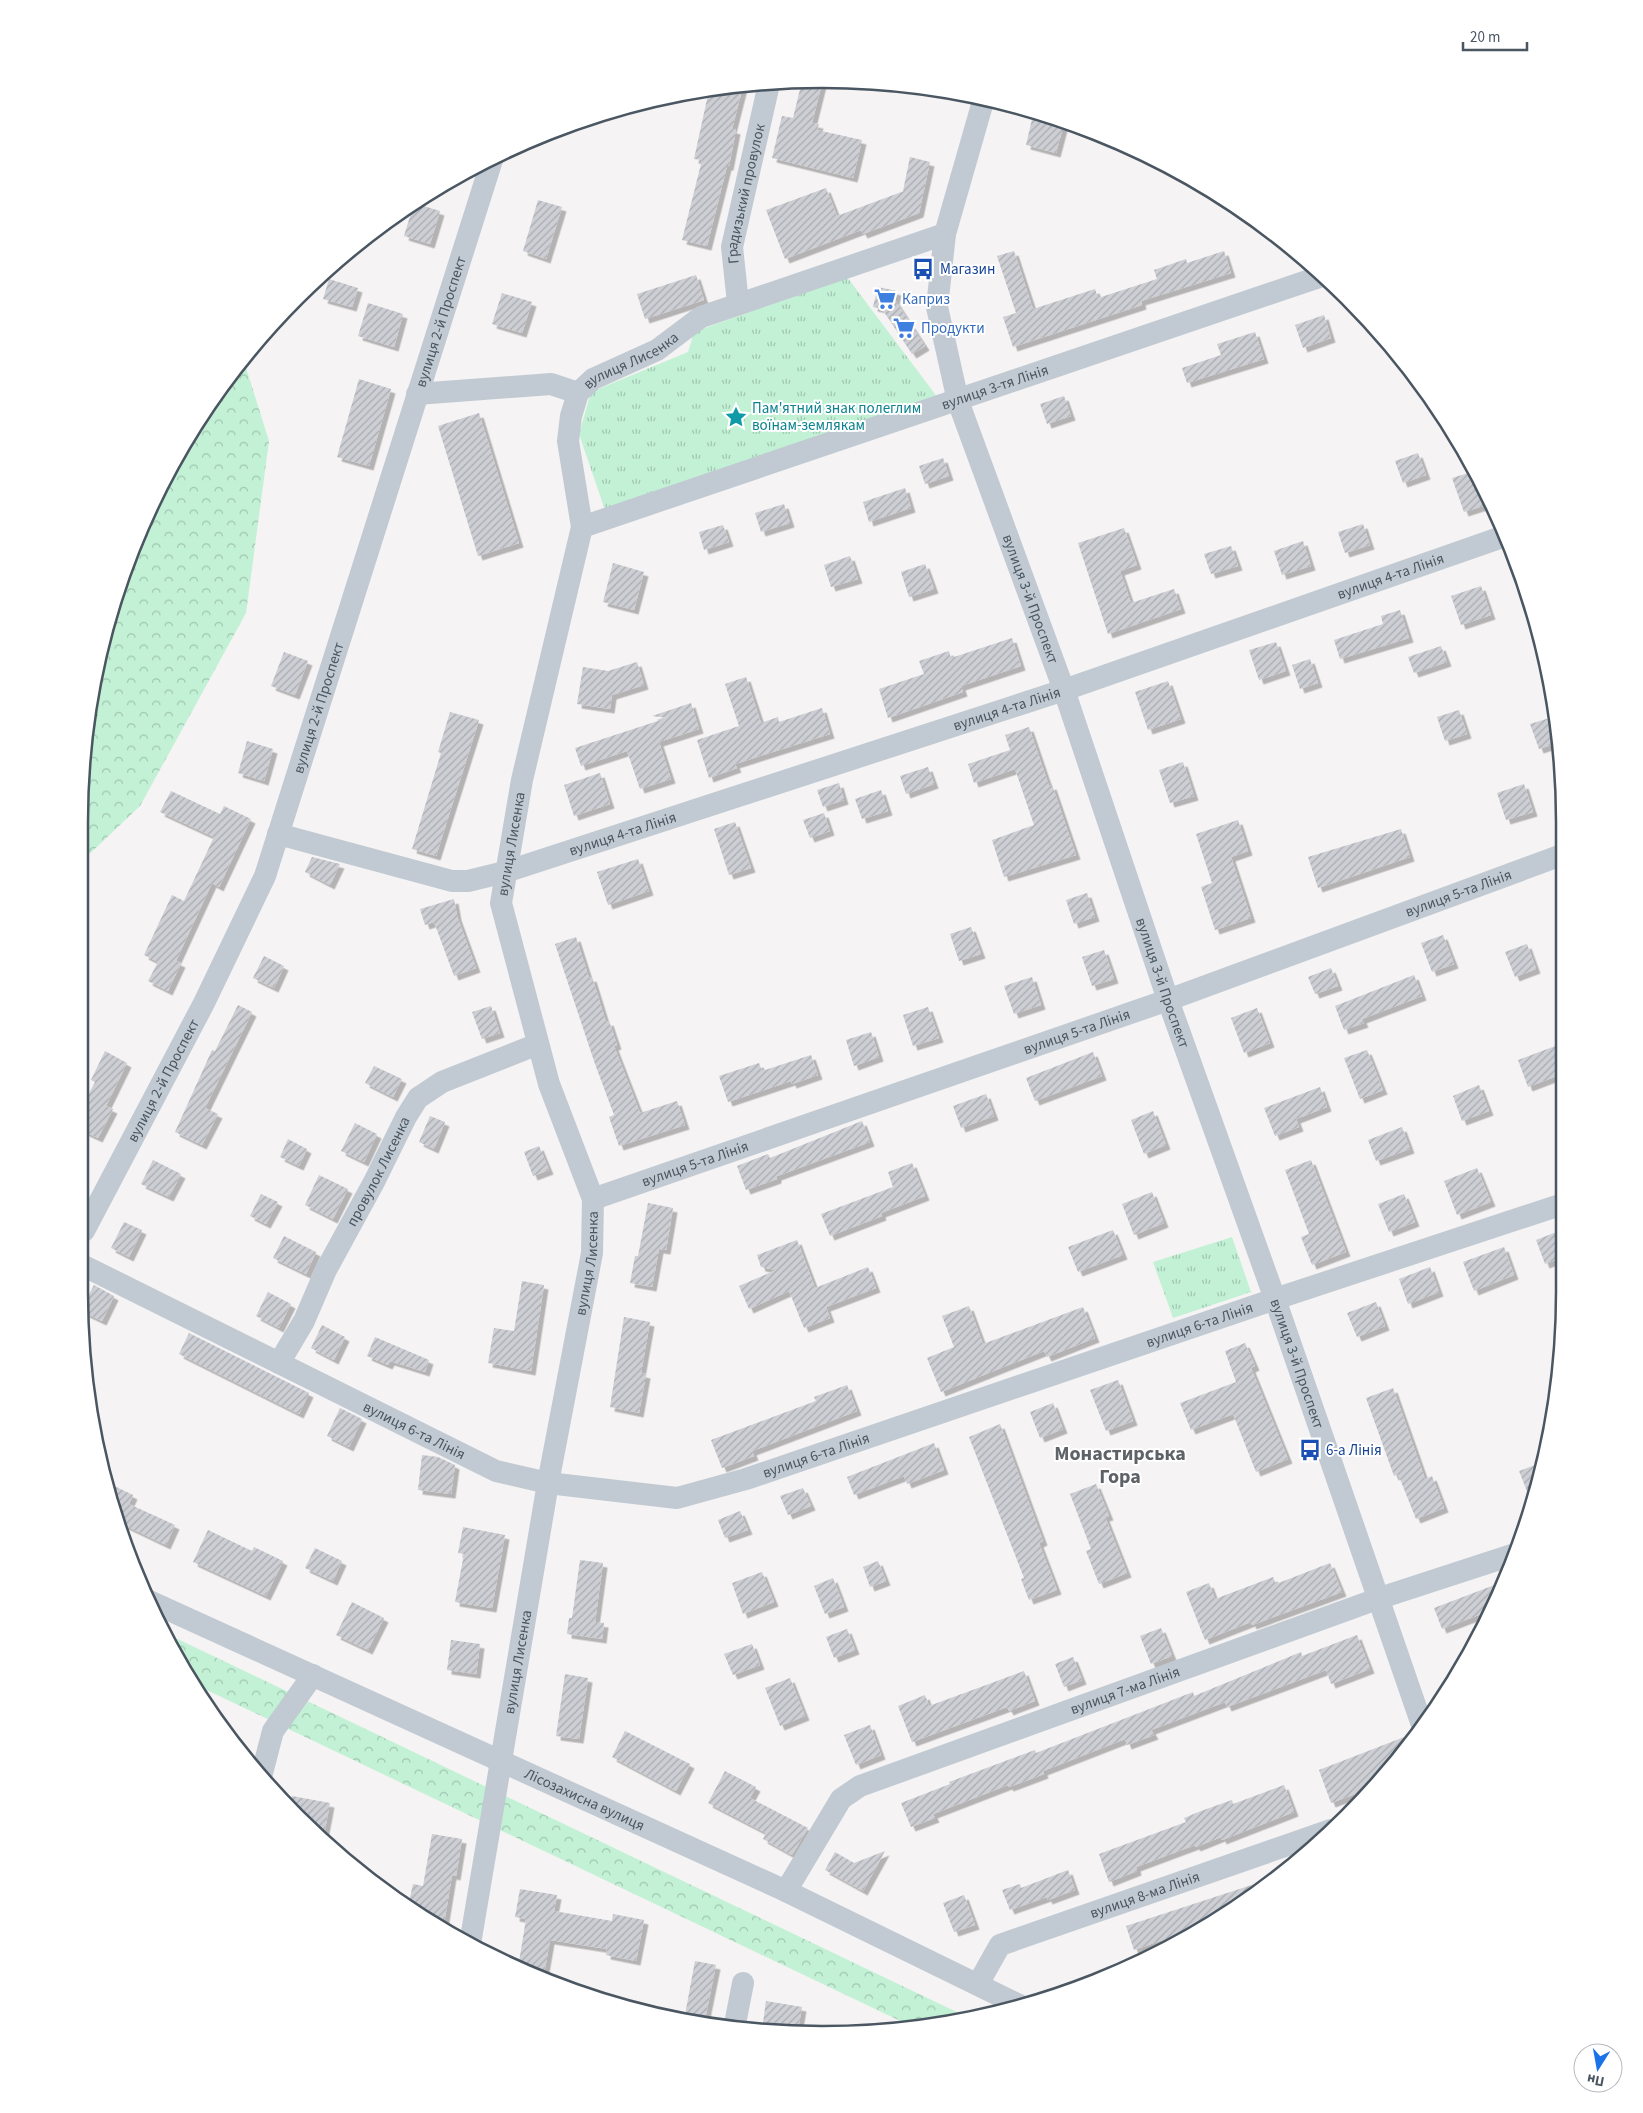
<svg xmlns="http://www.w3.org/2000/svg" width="1643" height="2113" font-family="'Source Sans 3',sans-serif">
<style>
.forest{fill:url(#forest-crowns)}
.park{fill:url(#park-tufts)}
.building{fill:url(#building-hatch);filter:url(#shadow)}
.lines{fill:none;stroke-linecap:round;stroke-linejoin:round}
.street{stroke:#c1cad2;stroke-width:22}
.labels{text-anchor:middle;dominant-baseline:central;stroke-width:4;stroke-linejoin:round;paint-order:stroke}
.street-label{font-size:15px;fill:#4a5661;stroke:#fff}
.transit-label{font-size:15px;fill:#164399;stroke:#fff;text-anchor:start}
.shop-label{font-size:15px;fill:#366cbe;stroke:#fff;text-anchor:start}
.culture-label{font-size:15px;fill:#0d838f;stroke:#fff;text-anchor:start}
.district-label{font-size:20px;font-weight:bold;fill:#5f6368;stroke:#fff}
.rim{fill:none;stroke:#4a5661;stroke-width:2.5}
</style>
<defs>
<pattern id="forest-crowns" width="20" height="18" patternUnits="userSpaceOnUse" patternTransform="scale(1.25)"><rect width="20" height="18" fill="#c3f1d5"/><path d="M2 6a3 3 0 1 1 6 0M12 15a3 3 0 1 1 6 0" fill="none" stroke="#a0c6b0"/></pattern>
<pattern id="park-tufts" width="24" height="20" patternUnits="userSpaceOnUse" patternTransform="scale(1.25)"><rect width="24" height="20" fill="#c3f1d5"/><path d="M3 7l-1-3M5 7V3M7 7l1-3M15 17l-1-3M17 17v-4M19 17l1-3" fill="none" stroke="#a0c6b0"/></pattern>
<pattern id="building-hatch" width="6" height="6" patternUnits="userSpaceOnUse" patternTransform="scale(1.25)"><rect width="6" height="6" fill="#cdcfd5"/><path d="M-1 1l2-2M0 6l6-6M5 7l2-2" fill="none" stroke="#a8abb0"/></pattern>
<filter id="shadow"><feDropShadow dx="4.5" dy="4.5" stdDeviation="0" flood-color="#0004"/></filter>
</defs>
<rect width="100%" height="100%" fill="#f5f3f3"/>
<g class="forest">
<path d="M243,358l26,83 -23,172 -106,193 -59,56 -1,-89 13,-96 25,-94 37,-90 77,-124z"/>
<path d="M163,1632l804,385 -52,11 -723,-345 -14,-20z"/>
</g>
<g class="park">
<path d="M847,277l91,121 -332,115 -27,-79 12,-42 97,-40 6,-20z"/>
<path d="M1232,1237l19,55 -78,26 -20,-56z"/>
</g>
<g class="building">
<path d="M823,79l-11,44 7,1 -2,6 45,10 -9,38 -81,-20 10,-42 11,2 9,-37z"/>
<path d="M743,86l-11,43 4,1 -7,36h-2l-20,80 -25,-6 20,-80 -8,-1 15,-69z"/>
<path d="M1033,115l31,8 -8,30 -30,-8z"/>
<path d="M910,157l20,5 -11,51 -56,21 -2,-4 -76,29 -19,-49 60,-22 11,28 67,-25h-1z"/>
<path d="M538,200l24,7 -16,52 -23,-8z"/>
<path d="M414,203l26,8 -10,33 -26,-8z"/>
<path d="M1014,251l19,58 62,-20 3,9 59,-19 -3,-9 32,-11 1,4 37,-12 7,22 -90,28 1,4 -129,42 -10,-30 13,-4 -19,-57z"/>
<path d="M696,275l8,25 -59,19 -8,-25z"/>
<path d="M329,279l29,9 -6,19 -29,-8z"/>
<path d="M878,287l19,4 -2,9 30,46 -13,8 -30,-45 -9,-2z"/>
<path d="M502,293l30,9 -10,31 -30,-9z"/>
<path d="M368,303l35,11 -9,33 -36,-11z"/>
<path d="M1324,315l7,23 -28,10 -8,-23z"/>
<path d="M1255,332l9,27 -77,24 -5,-15 39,-13 -4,-11z"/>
<path d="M359,379l32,10 -22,77 -32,-9z"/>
<path d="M1064,396l7,20 -24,8 -7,-20z"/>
<path d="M479,413l40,130 -41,13 -40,-130z"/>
<path d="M1418,453l8,22 -23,8 -8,-22z"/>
<path d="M943,458l6,18 -24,8 -6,-18z"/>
<path d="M1475,471l8,13 6,20 -25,8 -12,-34z"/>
<path d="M905,488l6,20 -42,14 -6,-20z"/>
<path d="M784,504l6,19 -29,9 -6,-19z"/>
<path d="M1363,524l7,21 -25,8 -7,-21z"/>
<path d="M723,525l6,17 -25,8 -5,-18z"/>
<path d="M1124,528l13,37 -17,6 11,32 43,-14 7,20 -73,25 -30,-91z"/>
<path d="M1303,541l8,25 -29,9 -8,-24z"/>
<path d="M1231,546l7,20 -27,8 -7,-20z"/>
<path d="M850,556l8,23 -27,8 -7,-22z"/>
<path d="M613,563l31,9 -10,38 -31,-8z"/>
<path d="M925,564l9,25 -25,8 -8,-25z"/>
<path d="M1481,586l10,29 -30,10 -10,-29z"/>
<path d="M1400,610l9,28 -69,21 -6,-19 49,-16 -2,-8z"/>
<path d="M1012,638l9,28 -60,20 2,6 -75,26 -9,-29 45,-15 -5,-13 30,-10 2,7z"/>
<path d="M1276,642l10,29 -27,9 -10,-30z"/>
<path d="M1441,646l6,16 -33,11 -6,-16z"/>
<path d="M284,652l24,9 -13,34 -24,-9z"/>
<path d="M1310,659l8,24 -18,6 -8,-24z"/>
<path d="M637,662l7,23 -32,10 -2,14 -33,-5 6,-37 25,4z"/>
<path d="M746,677l15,46 17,-6 1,5 43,-14 8,26 -95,30 2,4 -28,10 -12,-38 42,-14 -14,-42z"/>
<path d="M1168,681l13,38 -33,11 -13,-38z"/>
<path d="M691,703l8,26 -40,13 12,37 -31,10 -13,-38 -46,15 -6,-18 92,-30 -15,-2z"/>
<path d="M1459,710l8,24 -22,7 -8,-24z"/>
<path d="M450,712l29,8 -43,136 -24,-7 29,-96 -3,-1z"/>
<path d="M1556,716l2,27 -19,6 -9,-25z"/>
<path d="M1029,727l20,59 3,-1 24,70 -72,22 -12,-37 42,-15 -19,-56 -41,14 -6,-19 42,-14 -5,-15z"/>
<path d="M247,741l26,8 -9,32 -26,-8z"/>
<path d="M1183,762l11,34 -24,7 -11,-33z"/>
<path d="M928,767l6,17 -28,10 -6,-18z"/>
<path d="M600,773l10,31 -36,12 -10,-31z"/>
<path d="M839,783l5,17 -21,7 -6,-17z"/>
<path d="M1524,784l9,28 -27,8 -9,-27z"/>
<path d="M881,790l7,21 -26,8 -7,-20z"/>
<path d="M171,791l49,23 4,-8 27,13 -32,68 -7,-4 -36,78 5,2 -13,28 -20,-10 10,-19 -14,-7 28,-60 12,6 30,-64 -54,-25z"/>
<path d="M824,813l6,18 -20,7 -7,-18z"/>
<path d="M1238,820l10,31 -17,6 20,61 -36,12 -14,-43 11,-4 -16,-49z"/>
<path d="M735,822l16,46 -22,7 -15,-46z"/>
<path d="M1401,829l9,28 -92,31 -10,-31z"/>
<path d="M312,857l28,7 -10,21 -25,-13z"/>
<path d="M638,859l11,32 -41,14 -11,-33z"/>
<path d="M1087,893l8,24 -21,7 -8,-24z"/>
<path d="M454,899l3,17 19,52 -22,8 -20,-54 -9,3 -5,-16z"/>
<path d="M971,927l10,27 -22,7 -9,-27z"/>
<path d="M1443,935l11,29 -22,8 -11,-29z"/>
<path d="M576,937l13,41 3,-1 14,45 3,-1 8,24 -3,1 26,67 37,-12 8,24 -66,21 -10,-29 5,-2 -19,-51 -40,-120z"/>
<path d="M1527,944l9,25 -21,8 -10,-25z"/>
<path d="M1104,950l10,29 -22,7 -10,-29z"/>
<path d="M264,956l20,10 -10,22 -21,-10z"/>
<path d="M1331,968l7,18 -23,8 -7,-17z"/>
<path d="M1414,975l8,21 -60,23 2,4 -20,7 -9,-24z"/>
<path d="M1032,977l9,28 -27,9 -10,-28z"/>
<path d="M238,1005l14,7 -47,96 13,6 -16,31 -27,-13 37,-82 3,1z"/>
<path d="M491,1006l9,27 -18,6 -10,-27z"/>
<path d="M928,1007l11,31 -26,8 -10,-31z"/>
<path d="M1257,1008l13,35 -26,10 -13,-35z"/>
<path d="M871,1032l8,25 -25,9 -8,-26z"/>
<path d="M1558,1045l4,9v20l-34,13 -10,-27z"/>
<path d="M1367,1050l16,40 -23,9 -16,-41z"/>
<path d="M105,1051l22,12 -21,43 7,3 -15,29 -15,-7v-26l12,-23 -4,-2z"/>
<path d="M1093,1052l9,24 -67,25 -9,-23z"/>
<path d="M811,1055l7,20 -26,9 -1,-3 -63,21 -9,-26 40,-13 3,8z"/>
<path d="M374,1066l28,13 -9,18 -28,-14z"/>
<path d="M1479,1085l10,26 -27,10 -9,-25z"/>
<path d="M1320,1087l7,20 -31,12 3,8 -24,9 -11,-28z"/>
<path d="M986,1094l8,22 -33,12 -8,-22z"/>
<path d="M1153,1111l13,34 -22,9 -13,-34z"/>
<path d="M430,1116l15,6 -11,27 -15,-7z"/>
<path d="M862,1121l8,21 -93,34v3l-31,11 -9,-24 31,-12 2,4z"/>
<path d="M355,1123l22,11 -13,28 -23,-11z"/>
<path d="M1402,1127l8,22 -34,12 -8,-21z"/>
<path d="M288,1139l19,10 -8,17 -19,-9z"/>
<path d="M539,1146l10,24 -16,6 -9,-24z"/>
<path d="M153,1160l28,14 -12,23 -28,-13z"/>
<path d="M1311,1160l35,92 -34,13 -11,-28 8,-3 -24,-64z"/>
<path d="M912,1163l13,33 -44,17 1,3 -52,20 -9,-22 72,-27 -5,-15z"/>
<path d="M1477,1168l14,34 -34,13 -13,-34z"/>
<path d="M319,1175l29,14 -15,30 -28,-14z"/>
<path d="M1152,1192l12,31 -30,12 -12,-31z"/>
<path d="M261,1194l17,8 -12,22 -16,-8z"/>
<path d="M1404,1194l11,28 -26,10 -11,-28z"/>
<path d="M648,1203l25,5 -7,42 -7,-1 -7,38 -22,-4 5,-27h3z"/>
<path d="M124,1222l18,8 -13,27 -18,-9z"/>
<path d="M1564,1229v28l-19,7 -9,-24z"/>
<path d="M1113,1230l10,25 -45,17 -10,-25z"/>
<path d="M284,1236l32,16 -10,22 -33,-16z"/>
<path d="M797,1240l18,48 53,-21 8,21 -50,19 4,11 -26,10 -15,-37 -40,18 -10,-23 37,-16 -15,-3 -4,-12z"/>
<path d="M1504,1247l10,28 -40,16 -11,-29z"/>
<path d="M1430,1267l9,25 -31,12 -9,-25z"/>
<path d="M522,1281l22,4 -13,86 -43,-8 6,-35 20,3z"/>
<path d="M94,1285l20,11 -12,25 -17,-8 -1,-9z"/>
<path d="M268,1292l23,12 -12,24 -23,-12z"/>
<path d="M1376,1302l9,24 -28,11 -10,-24z"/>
<path d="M969,1306l14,38 100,-37 12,31 -48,19 -3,-6 -103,41 -14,-34 27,-11 -12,-31z"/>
<path d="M624,1317l26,5 -9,51 5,1 -7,39 -29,-6z"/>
<path d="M322,1325l23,12 -11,23 -23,-12z"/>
<path d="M189,1333l120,60 -10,21 -120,-60z"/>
<path d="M375,1337l54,23 -4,12 -35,-11 -2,4 -21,-9z"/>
<path d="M1245,1343l10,23 -4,2 37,91 -32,13 -23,-58 -42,16 -11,-27 56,-21 -11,-31z"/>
<path d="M1118,1380l15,41 -27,10 -16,-41z"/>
<path d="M847,1385l10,26 -105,40 2,5 -32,12 -11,-28 105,-39 -2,-4z"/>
<path d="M1393,1388l32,91 7,-3 12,32 -28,11 -18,-45 -4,2 -28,-78z"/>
<path d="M1053,1403l10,26 -23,9 -10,-26z"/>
<path d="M340,1408l22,11 -13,28 -22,-11z"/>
<path d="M1000,1424l43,117 -4,2 18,47 -28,10 -8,-21 3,-1 -55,-141z"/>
<path d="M934,1443l10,27 -37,14 -3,-8 -50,19 -7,-18z"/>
<path d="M422,1455l16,2 17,8 -4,29 -33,-4z"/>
<path d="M1543,1462l-4,21 -7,21 -13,-33z"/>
<path d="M104,1481l29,14 -4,9 46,21 -9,20 -46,-22 -2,3z"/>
<path d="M1096,1484l13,32 -4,1 22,56 -28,11 -13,-33 5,-2 -21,-55z"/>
<path d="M803,1488l8,18 -23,9 -8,-19z"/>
<path d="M740,1511l8,19 -23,8 -7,-18z"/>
<path d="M463,1527l42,8 -13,73 -37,-6 9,-48 -6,-1z"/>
<path d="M208,1530l44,21 2,-4 29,14 -17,35 -73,-34z"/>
<path d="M315,1548l27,13 -9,20 -28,-13z"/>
<path d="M580,1560l23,3 -8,59 9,1 -2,16 -35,-5 2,-16h3z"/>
<path d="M878,1561l8,20 -16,6 -7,-20z"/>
<path d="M1330,1563l12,29 -90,33 -1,-3 -46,18 -19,-48 23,-9 6,16 58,-22 3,7z"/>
<path d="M762,1572l12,30 -31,12 -11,-31z"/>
<path d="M833,1578l11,29 -19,7 -11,-28z"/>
<path d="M1505,1581l-16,30 -47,18 -8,-21z"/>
<path d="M352,1602l32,16 -16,32 -32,-15z"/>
<path d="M1161,1628l11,28 -21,8 -11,-28z"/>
<path d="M847,1629l8,21 -21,8 -8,-21z"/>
<path d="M1357,1635l13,34 -39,15 -5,-14 -99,37 -2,-5 -74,28 3,5 -27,10 -2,-6 -82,32 1,3 -35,13 -1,-2 -75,29 2,4 -24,9 -10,-24 49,-19 -1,-2 86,-32 1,3 157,-61 1,4 107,-44 1,4z"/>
<path d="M451,1640l29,4 -4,30 -29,-4z"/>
<path d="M752,1644l8,21 -27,10 -9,-21z"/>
<path d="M1073,1657l9,23 -18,7 -9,-23z"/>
<path d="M1024,1671l11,30 -26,10 -2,-4 -95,35 -14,-36 27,-11 4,11z"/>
<path d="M565,1674l23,4 -9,61 -23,-3z"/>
<path d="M790,1678l15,38 -25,10 -15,-38z"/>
<path d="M870,1725l11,30 -25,10 -12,-30z"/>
<path d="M625,1731l65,33 -14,27 -64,-34z"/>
<path d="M1412,1734l2,1 -43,53 -40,15 -12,-33z"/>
<path d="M725,1771l31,16 -6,11 58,30 -16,27 -29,-16 3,-6 -58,-30z"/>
<path d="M1284,1785l10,27 -72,28 -1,-3 -25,10 -1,-2 -59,22 1,4 -28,11 -10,-28 87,-32 -2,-4 17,-7 31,-11 1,4z"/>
<path d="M292,1796l38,7 -7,37 -33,-31z"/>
<path d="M432,1834l30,5 -6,37 -4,-1 -9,55 -35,-23 5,-23 10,2z"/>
<path d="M885,1851l-22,40 -38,-21 10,-18 19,11z"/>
<path d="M1068,1870l7,20 -27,10 -1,-3 -37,13 -8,-20 18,-6 1,4z"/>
<path d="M1267,1880l-33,29 -23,14 -77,27 -8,-24z"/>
<path d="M520,1889l37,6 -3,16 58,10 1,-7 31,6 -8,41 -30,-6 1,-6 -57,-9 -7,40 -25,-12 8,-49 -11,-2z"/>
<path d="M964,1895l11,30 -21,7 -11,-29z"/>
<path d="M695,1961l21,4 -12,59 -20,-4z"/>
<path d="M766,2001l36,6 -4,22 -35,-6z"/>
</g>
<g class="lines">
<g class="street">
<path id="s1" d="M984,98l-39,136 -8,73 21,94 106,289 104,310 107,299 147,426"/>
<path id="s2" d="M738,303l-6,-56 37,-163"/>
<path d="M417,394l134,-10 27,9"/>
<path id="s3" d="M582,527l740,-251"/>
<path id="s4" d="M278,834l174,47h16l37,-9 559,-182 441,-154"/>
<path id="s5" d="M593,1199l575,-199 391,-144"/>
<path id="s6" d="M84,1231l120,-228 61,-127 227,-716"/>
<path id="s7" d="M84,1266l412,205 52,12 129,15 69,-19 529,-180 288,-95"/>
<path id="s8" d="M279,1363l25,-42 22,-51 48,-88 32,-65 12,-19 24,-16 96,-38"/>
<path id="s9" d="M147,1600l639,291 233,114"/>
<path d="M261,1777l12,-46 40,-56"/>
<path id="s10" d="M786,1891l55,-92 19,-13 520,-188 135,-44"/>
<path id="s11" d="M470,1944l78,-461 44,-230 1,-54 -44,-115 -48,-181 21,-123 60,-253 -14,-86 3,-25 7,-23 15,-14 64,-29 44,-33 244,-83"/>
<path id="s12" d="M978,1984l22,-39 331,-115"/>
<path d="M734,2029l9,-46"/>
</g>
</g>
<defs>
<g id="bus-bare" transform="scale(1.725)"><path d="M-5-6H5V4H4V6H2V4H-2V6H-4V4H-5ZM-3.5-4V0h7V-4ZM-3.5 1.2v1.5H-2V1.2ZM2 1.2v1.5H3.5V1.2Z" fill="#1a4fb4" stroke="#fff" stroke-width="2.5" paint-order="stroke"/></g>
<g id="supermarket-bare" transform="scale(1.725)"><path d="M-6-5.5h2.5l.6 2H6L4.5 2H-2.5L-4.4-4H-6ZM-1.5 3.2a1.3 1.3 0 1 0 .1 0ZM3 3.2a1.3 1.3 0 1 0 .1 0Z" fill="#3f7fe0" stroke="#fff" stroke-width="2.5" paint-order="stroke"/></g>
<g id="sight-bare" transform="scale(1.725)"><path d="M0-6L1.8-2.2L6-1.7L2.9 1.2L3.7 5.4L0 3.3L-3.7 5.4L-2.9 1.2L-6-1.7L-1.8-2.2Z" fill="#0f9aa8" stroke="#fff" stroke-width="2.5" paint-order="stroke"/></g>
</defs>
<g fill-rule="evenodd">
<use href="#bus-bare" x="923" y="269"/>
<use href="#supermarket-bare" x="885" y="299"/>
<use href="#supermarket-bare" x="904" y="328"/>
<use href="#sight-bare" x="736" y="417"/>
<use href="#bus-bare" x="1310" y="1450"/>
</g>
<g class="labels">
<g class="street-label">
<text stroke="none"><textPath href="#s2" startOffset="111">Градизький провулок</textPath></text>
<text stroke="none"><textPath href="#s6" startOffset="980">вулиця 2-й Проспект</textPath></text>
<text stroke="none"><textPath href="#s11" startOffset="1650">вулиця Лисенка</textPath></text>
<text stroke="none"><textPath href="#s3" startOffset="436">вулиця 3-тя Лінія</textPath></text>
<text stroke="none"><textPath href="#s4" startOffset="1168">вулиця 4-та Лінія</textPath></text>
<text stroke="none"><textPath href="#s1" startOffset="522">вулиця 3-й Проспект</textPath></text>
<text stroke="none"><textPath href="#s6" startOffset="575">вулиця 2-й Проспект</textPath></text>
<text stroke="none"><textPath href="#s4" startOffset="762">вулиця 4-та Лінія</textPath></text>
<text stroke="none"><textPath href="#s4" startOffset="358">вулиця 4-та Лінія</textPath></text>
<text stroke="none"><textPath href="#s11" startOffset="1126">вулиця Лисенка</textPath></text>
<text stroke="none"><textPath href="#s5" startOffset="918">вулиця 5-та Лінія</textPath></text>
<text stroke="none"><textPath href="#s1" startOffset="928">вулиця 3-й Проспект</textPath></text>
<text stroke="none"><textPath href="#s5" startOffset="512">вулиця 5-та Лінія</textPath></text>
<text stroke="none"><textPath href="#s6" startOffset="170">вулиця 2-й Проспект</textPath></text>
<text stroke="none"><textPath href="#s5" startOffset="108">вулиця 5-та Лінія</textPath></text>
<text stroke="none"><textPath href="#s8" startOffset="216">провулок Лисенка</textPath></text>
<text stroke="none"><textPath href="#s11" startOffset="691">вулиця Лисенка</textPath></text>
<text stroke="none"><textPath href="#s7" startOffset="1194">вулиця 6-та Лінія</textPath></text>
<text stroke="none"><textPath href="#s1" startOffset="1332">вулиця 3-й Проспект</textPath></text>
<text stroke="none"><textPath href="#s7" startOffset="369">вулиця 6-та Лінія</textPath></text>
<text stroke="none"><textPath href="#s7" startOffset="789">вулиця 6-та Лінія</textPath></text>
<text stroke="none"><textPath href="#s11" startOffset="286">вулиця Лисенка</textPath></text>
<text stroke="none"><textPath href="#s10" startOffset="412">вулиця 7-ма Лінія</textPath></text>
<text stroke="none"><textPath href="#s9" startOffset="481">Лісозахисна вулиця</textPath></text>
<text stroke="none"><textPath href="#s12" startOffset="198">вулиця 8-ма Лінія</textPath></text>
</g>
<g class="transit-label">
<text x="940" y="269">Магазин</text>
<text x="1326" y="1450">6-а Лінія</text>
</g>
<g class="shop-label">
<text x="902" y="299">Каприз</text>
<text x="921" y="328">Продукти</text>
</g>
<g class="culture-label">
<text x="752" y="408">Пам'ятний знак полеглим<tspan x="752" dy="17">воїнам-землякам</tspan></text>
</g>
<g class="district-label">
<text x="1120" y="1454">Монастирська<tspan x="1120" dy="23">Гора</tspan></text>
</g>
</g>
<path d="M0 0H1643V2113H0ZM822 88H822A734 734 0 0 1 1556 822V1292A734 734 0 0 1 822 2026H822A734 734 0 0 1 88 1292V822A734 734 0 0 1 822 88Z" fill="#fff" fill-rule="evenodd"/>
<path class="rim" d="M822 88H822A734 734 0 0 1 1556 822V1292A734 734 0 0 1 822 2026H822A734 734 0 0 1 88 1292V822A734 734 0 0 1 822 88Z"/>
<g transform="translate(1598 2068) rotate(191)"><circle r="24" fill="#ffffff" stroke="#b7bbc0"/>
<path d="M0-4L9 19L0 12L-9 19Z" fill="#1a73e8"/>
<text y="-8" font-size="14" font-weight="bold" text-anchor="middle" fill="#4a5661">Пн</text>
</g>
<path d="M1463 42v8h64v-8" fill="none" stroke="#4a5661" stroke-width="2.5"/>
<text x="1470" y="42" font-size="15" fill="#4a5661" stroke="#ffffff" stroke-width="4" paint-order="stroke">20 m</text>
</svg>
